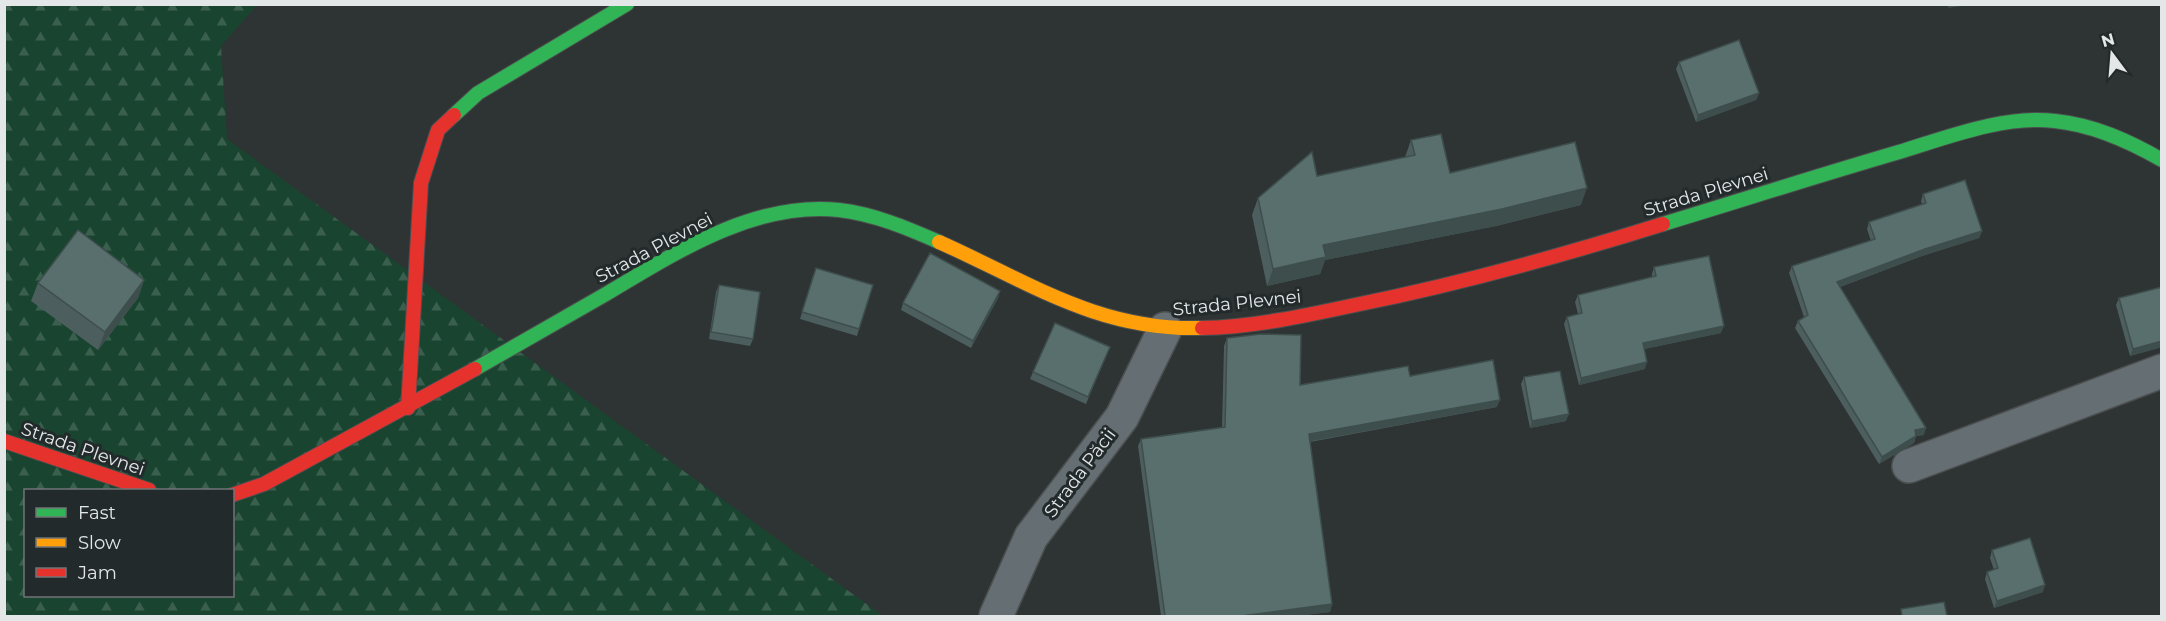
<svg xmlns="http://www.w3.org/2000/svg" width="2166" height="621" font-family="Montserrat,sans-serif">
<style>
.forest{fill:url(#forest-firs);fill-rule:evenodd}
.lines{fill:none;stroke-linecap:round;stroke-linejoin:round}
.street-casing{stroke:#4c4f4f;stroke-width:36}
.fast-casing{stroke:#4c4f4f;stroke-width:16}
.slow-casing{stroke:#4c4f4f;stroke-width:16}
.jam-casing{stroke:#4c4f4f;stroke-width:16}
.street{stroke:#656e73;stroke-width:33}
.fast{stroke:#30b455;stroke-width:14}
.slow{stroke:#ff9f0a;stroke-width:14}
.jam{stroke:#e5322d;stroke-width:14}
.wall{fill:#4c5f5e}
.shaded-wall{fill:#3e4e4c}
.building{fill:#586f6d;stroke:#3e4e4c;stroke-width:1.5}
.labels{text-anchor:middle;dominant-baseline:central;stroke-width:6;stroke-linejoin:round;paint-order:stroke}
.street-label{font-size:18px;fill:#e3e7e8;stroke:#232a2b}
</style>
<defs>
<pattern id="forest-firs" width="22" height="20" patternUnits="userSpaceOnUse" patternTransform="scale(1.5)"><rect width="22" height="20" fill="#194430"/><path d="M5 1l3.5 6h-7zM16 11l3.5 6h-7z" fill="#3a5f4e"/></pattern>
</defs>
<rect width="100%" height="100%" fill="#2e3333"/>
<path class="forest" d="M4,5h253l-36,41 6,93 656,477h-878zM26,490h206v106h-206z"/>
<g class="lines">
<g class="street-casing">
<g id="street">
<path d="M1909,466l253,-95"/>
<path d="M996,616l35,-79 91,-120 43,-88"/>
</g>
</g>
<g class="fast-casing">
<g id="fast">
<path d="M454,115l24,-22 149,-89"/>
<path d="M1663,224c79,-24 157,-49 236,-72 49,-15 105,-37 156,-31 39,4 74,20 107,39"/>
<path d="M475,369c44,-25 87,-50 131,-75 69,-41 148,-93 233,-84 35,4 68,18 100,32"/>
</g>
</g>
<g class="slow-casing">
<path id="slow" d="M939,242c90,40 159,89 263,86"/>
</g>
<g class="jam-casing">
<g id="jam">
<path d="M1202,328c51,-1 102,-12 153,-23 104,-21 206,-49 308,-81"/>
<path d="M408,408l13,-225 17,-53 16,-15"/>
<path d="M4,441l145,49"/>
<path d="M232,495l32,-11 211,-115"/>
</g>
</g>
<use href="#street" class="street"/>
<use href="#fast" class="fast"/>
<use href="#slow" class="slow"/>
<use href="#jam" class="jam"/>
</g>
<g class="wall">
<path d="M1679,62l80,31 -3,7 -60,22 -20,-53z"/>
<path d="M1411,140l39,33 131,32 -85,21 -171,34 -5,14 -53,12 -15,-71 6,-17 59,-22 88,-19z"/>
<path d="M1923,194l59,37 -3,7 -57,18 -82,31 84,148 -8,1 -2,7 -35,21 -84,-136 3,-7 6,-4 -15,-44 3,-7 79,-25 -4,-12 2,-7 53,-18 -1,-3z"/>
<path d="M1654,267l67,66 -77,16 1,20 -66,16 -15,-61 3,-7 11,-3 -3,-12 3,-7 74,-18v-3z"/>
<path d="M813,275l46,54 -2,7 -57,-17z"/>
<path d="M144,280l-6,18 -40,52 -67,-49 7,-18z"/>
<path d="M719,285l34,54 -3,7 -41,-7 7,-47z"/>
<path d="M2162,287v60l-32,9 -14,-51 3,-7z"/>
<path d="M1000,291l-2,7 -27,50 -70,-38 2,-7z"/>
<path d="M1227,338l73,47 110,-9 87,31 -187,35 22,162 -2,8 -34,4h-135l-23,-170 3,-7 81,-11 2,-82z"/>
<path d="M1110,347l-24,57 -56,-25 3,-7z"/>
<path d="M1524,377l42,44 -36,7 -9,-44z"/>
<path d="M1992,550l51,42 -49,16 -9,-29 2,-7 7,-2 -4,-12z"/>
</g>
<g class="shaded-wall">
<path d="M1949,4h26l-27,4z"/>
<path d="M1759,93l-3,7 -60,22 2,-7z"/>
<path d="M1587,188l-6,17 -85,21 -171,34 -5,14 -53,12 6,-17 50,-24z"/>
<path d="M1982,231l-3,7 -57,18 -88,33 3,-7 88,-33z"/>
<path d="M144,280l-6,18 -40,52 7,-18z"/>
<path d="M1000,291l-2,7 -27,50 2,-7z"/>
<path d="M1724,326l-3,7 -81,17 3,-7z"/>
<path d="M2162,341v6l-32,9 3,-7z"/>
<path d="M1647,362l-2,7 -66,16 2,-7z"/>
<path d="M1500,400l-3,7 -191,35 3,-8z"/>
<path d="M1569,414l-3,7 -36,7 2,-7z"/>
<path d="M1926,428l-2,7 -8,1 -2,7 -35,21 3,-7 33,-27z"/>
<path d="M2045,585l-2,7 -49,16 3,-7z"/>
<path d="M1332,604l-2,8 -34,4h-55z"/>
</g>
<g class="building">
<path d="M1739,40l20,53 -61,22 -19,-53z"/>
<path d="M1441,134l9,39 125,-31 12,46 -85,21 -179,36 3,12 -53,12 -15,-71 54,-46 5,24 98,-21 -4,-15z"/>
<path d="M1965,180l17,51 -57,18 -88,33 89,146 -11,2 1,6 -34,21 -84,-136 10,-6 -16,-49 83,-27 -6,-17 57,-19 -3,-9z"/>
<path d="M78,230l66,50 -39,52 -67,-49z"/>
<path d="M930,253l70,38 -27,50 -70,-38z"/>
<path d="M1709,256l15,70 -81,17 4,19 -66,16 -14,-61 15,-4 -4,-18 78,-19 -2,-9z"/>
<path d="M816,268l57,17 -14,44 -57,-17z"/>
<path d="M719,285l41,7 -7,47 -42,-7z"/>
<path d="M2162,287v54l-29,8 -14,-51z"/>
<path d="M1055,323l55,24 -22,50 -55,-25z"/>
<path d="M1261,334l40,1 -1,50 108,-19 2,10 83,-16 7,40 -191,34 23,170 -91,12h-76l-24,-177 84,-12 2,-89z"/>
<path d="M1560,371l9,43 -37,7 -8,-44z"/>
<path d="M2030,538l15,47 -48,16 -10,-29 11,-4 -6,-18z"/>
<path d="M1944,602l3,14h-45l-1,-7z"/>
</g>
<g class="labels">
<g class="street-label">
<text transform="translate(1706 192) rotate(-17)">Strada Plevnei</text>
<text transform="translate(654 248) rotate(-28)">Strada Plevnei</text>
<text transform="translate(1237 303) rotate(-6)">Strada Plevnei</text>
<text transform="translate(83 449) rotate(19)">Strada Plevnei</text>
<text transform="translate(1080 473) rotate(-53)">Strada Păcii</text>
</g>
</g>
<rect width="2166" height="621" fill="none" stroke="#e3e7e8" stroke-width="12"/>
<rect x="24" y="489" width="210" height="108" fill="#232a2b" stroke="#707677" stroke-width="1.5"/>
<rect x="36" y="508" width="30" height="9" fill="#30b455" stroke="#707677" stroke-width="1.5"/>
<text x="78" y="519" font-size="18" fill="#e3e7e8">Fast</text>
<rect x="36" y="538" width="30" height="9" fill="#ff9f0a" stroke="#707677" stroke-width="1.5"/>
<text x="78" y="549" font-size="18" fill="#e3e7e8">Slow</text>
<rect x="36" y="568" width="30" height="9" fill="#e5322d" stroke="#707677" stroke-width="1.5"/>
<text x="78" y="579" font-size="18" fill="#e3e7e8">Jam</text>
<g transform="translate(2112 54) rotate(344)" stroke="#232a2b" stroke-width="4.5" paint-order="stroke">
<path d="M0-4.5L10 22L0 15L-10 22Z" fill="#e3e7e8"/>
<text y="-9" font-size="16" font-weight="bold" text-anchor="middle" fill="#e3e7e8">N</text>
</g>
</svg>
